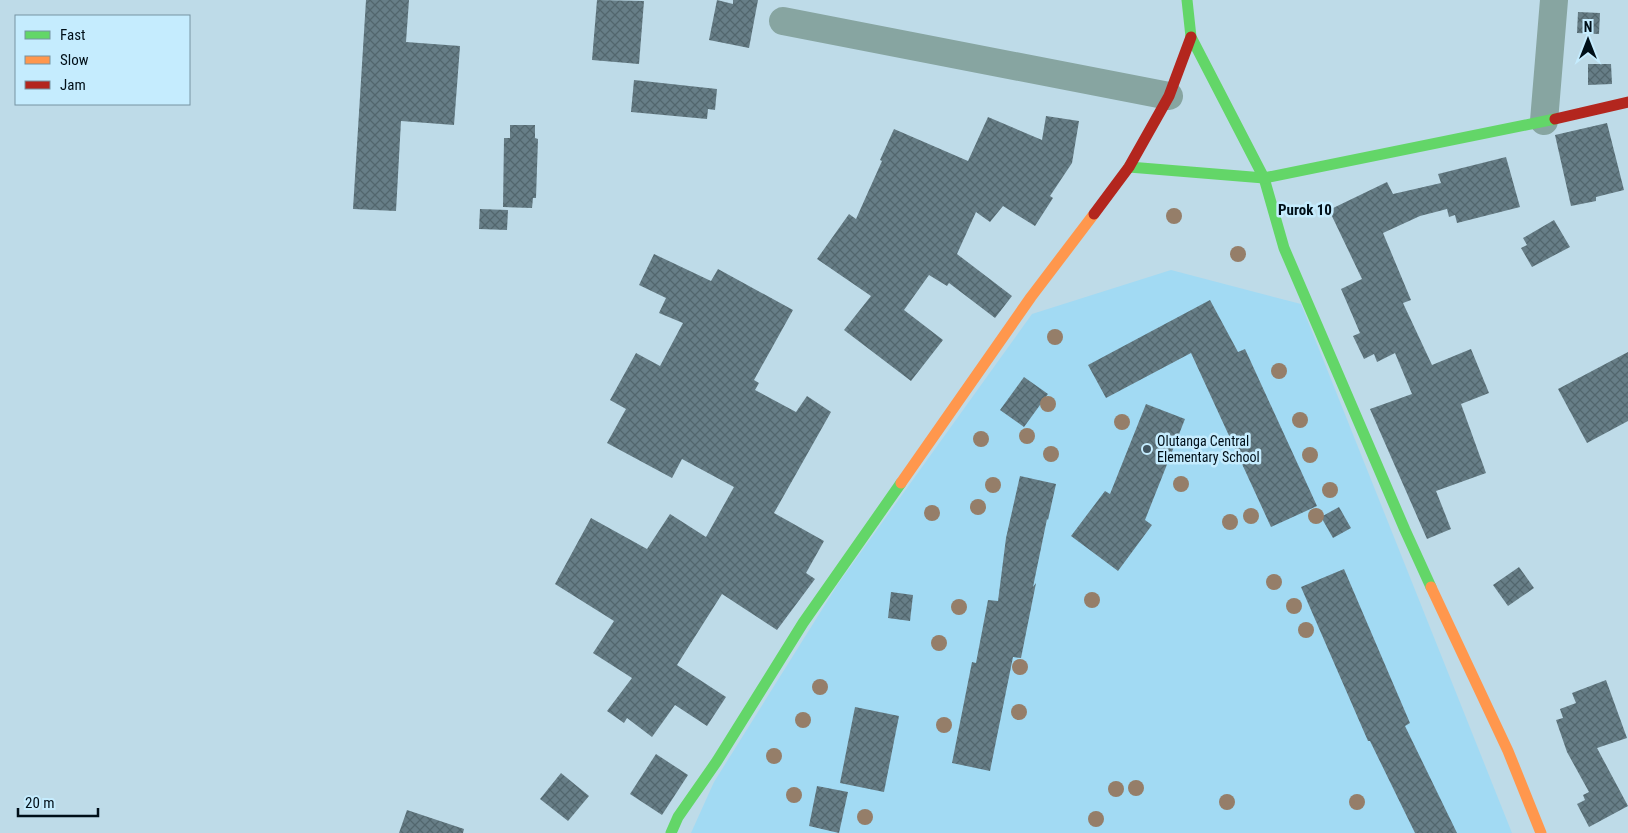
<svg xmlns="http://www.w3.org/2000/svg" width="1628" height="833" font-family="'Roboto Condensed',sans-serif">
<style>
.built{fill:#a2daf3}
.building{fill:url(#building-cross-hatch)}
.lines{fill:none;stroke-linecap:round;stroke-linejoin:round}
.street{stroke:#87a5a1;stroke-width:28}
.fast{stroke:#63d668;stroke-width:11}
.slow{stroke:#ff974d;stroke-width:11}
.jam{stroke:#b3261e;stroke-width:11}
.tree{fill:#957e69}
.poi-dot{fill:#425661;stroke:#c5ecfe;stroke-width:2}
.labels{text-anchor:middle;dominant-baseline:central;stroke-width:5;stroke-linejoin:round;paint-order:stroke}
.poi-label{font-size:14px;fill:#000f18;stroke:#c5ecfe;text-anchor:start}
.neighbourhood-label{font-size:15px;font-weight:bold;fill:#000f18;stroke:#c5ecfe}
</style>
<defs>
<pattern id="building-cross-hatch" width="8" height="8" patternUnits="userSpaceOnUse" patternTransform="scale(1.25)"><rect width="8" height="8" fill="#677e87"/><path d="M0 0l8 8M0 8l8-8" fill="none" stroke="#52666d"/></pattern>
</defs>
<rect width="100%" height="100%" fill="#bedbe8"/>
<path class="built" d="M1171,270l130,34 211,529h-821l23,-51 124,-198 194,-270z"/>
<g class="building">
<path d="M366,0h43l-3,42 54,4 -6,79 -53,-4 -5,90 -43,-2z"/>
<path d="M597,0l47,1 -5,63 -47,-4z"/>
<path d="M717,0l16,4v-4h25l-9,48 -40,-8z"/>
<path d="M1578,12l22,1 -1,21 -22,-1z"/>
<path d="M1588,64h23l1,20 -24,1z"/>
<path d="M634,80l83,9 -2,21 -7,-1 -1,10 -76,-7z"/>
<path d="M1046,116l33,5 -7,42 -22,33 3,2 -18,28 -32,-20 -13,16 -14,-10 -19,42 55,42 -17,22 -46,-35 -2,3 -18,-11 -25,35 39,30 -32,41 -67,-51 27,-34 -54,-37 32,-45 7,5 26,-58 -2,-1 14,-31 74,32 20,-44 54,23z"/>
<path d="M1607,123l17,67 -28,7v4l-25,5 -16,-71z"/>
<path d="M510,125h25v13l3,1 -2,59h-3l-1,10 -29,-1 1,-69h6z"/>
<path d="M1506,157l14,50 -63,16 -2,-8 -6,2 -2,-8 -27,7 -37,17 28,67 -8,3 29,62 39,-16 18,44 -28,11 25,69 -50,18 15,38 -24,10 -57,-130 42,-15 -17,-41 -18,9 -3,-8 -10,5 -11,-23 7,-3 -19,-44 21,-10 -33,-69 58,-28 6,12 48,-11 -3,-9z"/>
<path d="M480,209l28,1 -1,20 -28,-1z"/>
<path d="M1554,220l16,27 -38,20 -11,-19 6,-3 -4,-7z"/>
<path d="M654,254l57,27 7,-12 75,41 -39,70 5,3 -4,7 41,22 11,-16 24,16 -57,101 50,28 -18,32 9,6 -38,51 -55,-36 -45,71 49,32 -19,29 -32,-21 -23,32 -25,-19 -3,5 -17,-12 25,-33 -39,-25 21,-32 -59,-37 36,-66 56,31 23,-35 36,23 28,-50 -52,-28 -10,19 -65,-35 19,-34 -16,-9 26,-47 24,13 23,-43 -24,-10 7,-15 -27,-13z"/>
<path d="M1210,300l28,52 7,-3 72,157 -46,21 -80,-174 -85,45 -18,-33z"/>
<path d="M1628,352v69l-41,22 -29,-54z"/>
<path d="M1024,377l24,17 -24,33 -24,-17z"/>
<path d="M1146,404l39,15 -40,101 7,5 -34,46 -47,-35 34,-45 5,3z"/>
<path d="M1020,476l36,8 -8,36 -1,-1 -14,68 3,-4 -15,75 -8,-1 -23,114 -38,-8 20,-101 4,1 12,-63 10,1 8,-63z"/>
<path d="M1339,507l12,21 -18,10 -12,-21z"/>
<path d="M1519,567l15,21 -26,18 -15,-21z"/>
<path d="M1344,569l66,154 -5,3 52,107h-42l-45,-92h-2l-67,-154z"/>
<path d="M891,592l22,3 -3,26 -22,-3z"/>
<path d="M1606,680l21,58 -30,10 31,58 -39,21 -12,-23 8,-4 -2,-5 6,-3 -22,-40 -11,-32 7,-2 -3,-9 16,-6 -4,-10z"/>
<path d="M855,707l44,9 -15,76 -44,-9z"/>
<path d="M656,754l32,21 -26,40 -32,-21z"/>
<path d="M561,773l28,23 -21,25 -28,-22z"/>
<path d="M817,786l31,6 -9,41 -30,-7z"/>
<path d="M407,810l57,19 -1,4h-64z"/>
</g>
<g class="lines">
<g class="street">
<path d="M783,21l386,75"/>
<path d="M1544,121l10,-121"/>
</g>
<g class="fast">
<path d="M1187,0l4,37 73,141 20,70 121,282 26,57"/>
<path d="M1129,167l135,11 291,-59"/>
<path d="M671,833l7,-16 39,-56 86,-138 98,-140"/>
</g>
<g class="slow">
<path d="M901,483l130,-186 63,-83"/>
<path d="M1431,587l77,164 33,82"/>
</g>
<g class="jam">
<path d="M1555,119l73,-17"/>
<path d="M1094,214l35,-47 40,-71 22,-59"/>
</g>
</g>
<g class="tree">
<circle cx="1174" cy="216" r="8"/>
<circle cx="1238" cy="254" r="8"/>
<circle cx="1055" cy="337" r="8"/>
<circle cx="1279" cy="371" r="8"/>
<circle cx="1048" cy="404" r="8"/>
<circle cx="1300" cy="420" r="8"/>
<circle cx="1122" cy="422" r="8"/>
<circle cx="1027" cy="436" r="8"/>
<circle cx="981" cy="439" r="8"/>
<circle cx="1051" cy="454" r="8"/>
<circle cx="1310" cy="455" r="8"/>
<circle cx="1181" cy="484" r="8"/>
<circle cx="993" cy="485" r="8"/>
<circle cx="1330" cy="490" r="8"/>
<circle cx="978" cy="507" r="8"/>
<circle cx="932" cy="513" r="8"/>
<circle cx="1251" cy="516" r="8"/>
<circle cx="1316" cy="516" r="8"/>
<circle cx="1230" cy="522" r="8"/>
<circle cx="1274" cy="582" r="8"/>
<circle cx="1092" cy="600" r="8"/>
<circle cx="1294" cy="606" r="8"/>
<circle cx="959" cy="607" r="8"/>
<circle cx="1306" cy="630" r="8"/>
<circle cx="939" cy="643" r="8"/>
<circle cx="1020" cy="667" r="8"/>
<circle cx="820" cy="687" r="8"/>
<circle cx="1019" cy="712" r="8"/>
<circle cx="803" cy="720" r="8"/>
<circle cx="944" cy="725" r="8"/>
<circle cx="774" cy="756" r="8"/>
<circle cx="1136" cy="788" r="8"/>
<circle cx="1116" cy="789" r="8"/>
<circle cx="794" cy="795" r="8"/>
<circle cx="1227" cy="802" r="8"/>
<circle cx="1357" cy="802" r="8"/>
<circle cx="865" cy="817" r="8"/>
<circle cx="1096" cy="819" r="8"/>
</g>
<circle class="poi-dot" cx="1147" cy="449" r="5"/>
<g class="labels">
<g class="poi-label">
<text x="1157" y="441">Olutanga Central<tspan x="1157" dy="16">Elementary School</tspan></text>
</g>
<g class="neighbourhood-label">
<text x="1305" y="210">Purok 10</text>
</g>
</g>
<rect x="15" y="15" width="175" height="90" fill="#c5ecfe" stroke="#7694a2"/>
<rect x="25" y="31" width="25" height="8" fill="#63d668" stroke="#7694a2"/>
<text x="60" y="40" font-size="15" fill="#000f18">Fast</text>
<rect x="25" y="56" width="25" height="8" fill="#ff974d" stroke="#7694a2"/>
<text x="60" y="65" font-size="15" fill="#000f18">Slow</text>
<rect x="25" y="81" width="25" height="8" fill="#b3261e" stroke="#7694a2"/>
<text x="60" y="90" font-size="15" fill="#000f18">Jam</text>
<g transform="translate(1588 40)" stroke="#c5ecfe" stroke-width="4" paint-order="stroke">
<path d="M0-4L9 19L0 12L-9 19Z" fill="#000f18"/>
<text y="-8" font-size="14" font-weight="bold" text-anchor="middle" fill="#000f18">N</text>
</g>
<path d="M18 808v8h80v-8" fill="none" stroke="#000f18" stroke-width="2.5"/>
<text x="25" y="808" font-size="15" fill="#000f18" stroke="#c5ecfe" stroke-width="4" paint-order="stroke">20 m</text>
</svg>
